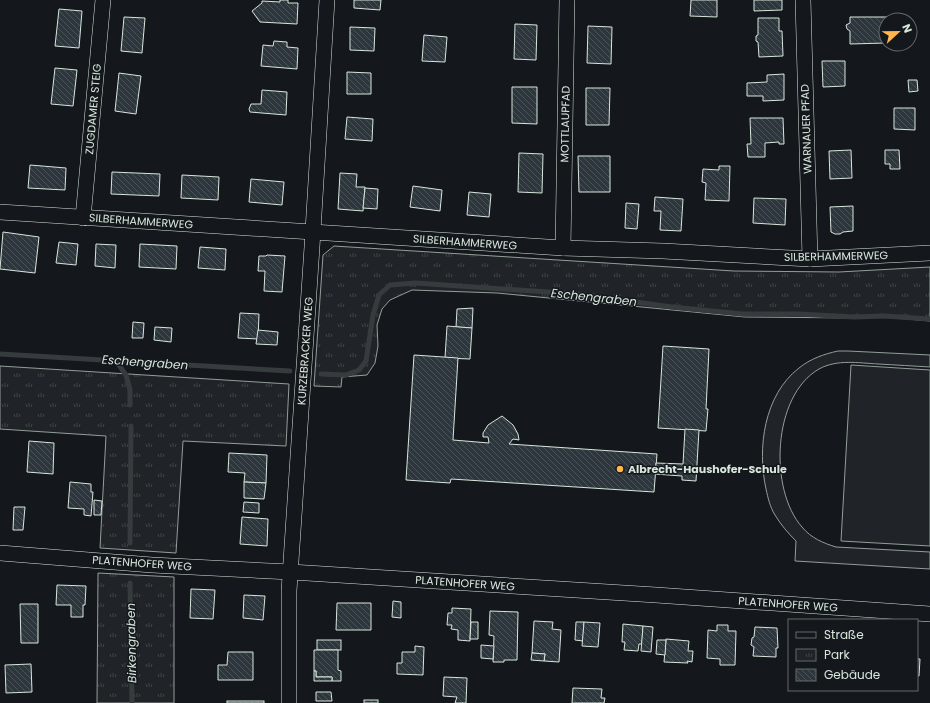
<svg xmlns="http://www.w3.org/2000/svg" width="930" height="703" font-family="Poppins,sans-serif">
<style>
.park{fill:url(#park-tufts);stroke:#939e99}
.garden{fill:#202428;stroke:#939e99}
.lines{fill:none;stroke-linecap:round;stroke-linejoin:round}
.stream{stroke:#363b3e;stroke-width:5}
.building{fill:url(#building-back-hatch);stroke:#d8e6dc}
.minor-casing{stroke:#d8e6dc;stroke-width:16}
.minor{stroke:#14181c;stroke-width:15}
.poi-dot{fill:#ffb74d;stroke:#14181c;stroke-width:1.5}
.labels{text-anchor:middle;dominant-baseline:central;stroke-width:3;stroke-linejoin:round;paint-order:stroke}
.street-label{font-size:11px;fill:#d8e6dc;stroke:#14181c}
.poi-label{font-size:11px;font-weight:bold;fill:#d8e6dc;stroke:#14181c;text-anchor:start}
.water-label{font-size:12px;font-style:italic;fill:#d8e6dc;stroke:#14181c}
</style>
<defs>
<pattern id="park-tufts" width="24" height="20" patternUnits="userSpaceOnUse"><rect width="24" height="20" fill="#202428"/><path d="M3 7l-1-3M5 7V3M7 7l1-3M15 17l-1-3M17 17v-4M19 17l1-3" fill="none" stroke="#404447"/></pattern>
<pattern id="building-back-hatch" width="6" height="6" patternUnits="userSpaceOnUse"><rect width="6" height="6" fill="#2c363c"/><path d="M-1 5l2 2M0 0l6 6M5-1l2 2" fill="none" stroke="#4a5358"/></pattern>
</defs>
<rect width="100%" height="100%" fill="#14181c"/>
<g class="park">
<path d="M334,246l400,25 105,1 91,-5v54l-46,-4 -29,1 -110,-1 -248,-24 -85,-3 -22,10 -8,9 -5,16 1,21 -3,17 -8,12 -25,2 -1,10 -27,-1 9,-131z"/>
<path d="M0,366l289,18 -3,62 -103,-5 -7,112 -76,-5 6,-112 -106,-7z"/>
<path d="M98,573l76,4v126h-77z"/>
</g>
<g class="garden">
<path d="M838,351h10l82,4v12c-17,-1 -34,-2 -52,-3 -19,-1 -41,-5 -59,5 -47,27 -50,121 -17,158 9,11 21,16 34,20l94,5v17l-135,-8 1,-20c-8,-8 -15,-16 -21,-26 -5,-8 -7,-17 -9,-26 -9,-41 -2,-94 33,-121 11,-9 25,-14 39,-17z"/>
<path d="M851,365l79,5v176l-89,-5z"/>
</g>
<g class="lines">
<g class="stream">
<path d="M0,354l290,17"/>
<path d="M116,361l10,14 4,15v15"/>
<path d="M321,374l25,1 13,-5 7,-9 7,-46 6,-20 11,-10 26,-2 161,11 95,13 70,7h57l55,3 30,-1 46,3"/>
<path d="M130,543l1,-117"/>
<path d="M130,583l2,120"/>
</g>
</g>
<g class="building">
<path d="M280,0h8v3h10l-1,21 -37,-2 -8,-11 10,-8v-2l18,1z"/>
<path d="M354,0h27l-1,10 -26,-2z"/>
<path d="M691,0h26v17l-27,-1z"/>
<path d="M754,0h28v10l-28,1z"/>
<path d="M59,9l23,2 -3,37 -24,-2z"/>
<path d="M124,17l21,1 -3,35 -21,-2z"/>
<path d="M850,17h38v3h-2v23l-36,1v-13l-3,-2 -1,-4 4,-2z"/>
<path d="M758,18h21v13h3l1,25 -24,1 -1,-15 -2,-1v-5l2,-1z"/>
<path d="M515,24l22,1 -1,35 -22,-1z"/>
<path d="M588,26l24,1 -1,37 -24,-1z"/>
<path d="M350,27l25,1 -1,23 -24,-1z"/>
<path d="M424,35l23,2 -2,25 -23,-1z"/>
<path d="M274,41l13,1v5l11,1 -1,21 -36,-3 2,-21 10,1z"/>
<path d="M822,61h23v25l-22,1z"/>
<path d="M55,68l22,2 -4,36 -22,-2z"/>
<path d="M347,72l24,1v21h-24z"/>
<path d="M119,73l22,3 -5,38 -21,-3z"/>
<path d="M784,74v26l-21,1v-5h-16v-13l20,-1v-7z"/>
<path d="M908,80h9l1,11 -9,1z"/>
<path d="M512,87h25v37l-25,-1z"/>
<path d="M586,88h24l-1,37h-23z"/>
<path d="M262,90l25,2 -1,23 -36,-3 -1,-3 2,-5h10z"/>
<path d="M894,108h21v22l-21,-1z"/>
<path d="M347,117l26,2 -1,22 -27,-2z"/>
<path d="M750,118h33l1,26h-5v-2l-14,1v14h-17l-1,-13h4z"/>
<path d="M851,150l1,28 -22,1 -1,-28z"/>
<path d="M885,150h14l1,19h-10v-5h-5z"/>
<path d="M519,153l24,1 -1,39 -24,-1z"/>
<path d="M578,156h32v36h-31z"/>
<path d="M30,165l36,3 -1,22 -37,-2z"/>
<path d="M719,166h11l-1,35 -24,-1 1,-17 -4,-1 1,-13 16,1z"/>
<path d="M112,172l48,2 -1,22 -48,-2z"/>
<path d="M340,173l17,1 -1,13h9l-2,24 -25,-2z"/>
<path d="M182,175l37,2 -1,23 -37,-2z"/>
<path d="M251,179l33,3 -2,23 -33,-3z"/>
<path d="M413,186l29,4 -2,21 -30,-4z"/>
<path d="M365,188l13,1 -1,20 -14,-1z"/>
<path d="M469,192l22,2 -2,23 -22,-2z"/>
<path d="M655,197l28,2 -2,32 -21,-1 1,-19h-7z"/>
<path d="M754,198l32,1 -1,26 -32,-2z"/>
<path d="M626,203l13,1 -2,25 -12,-1z"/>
<path d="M853,206v25l-10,1 -3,2h-5l-4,-2 -1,-25z"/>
<path d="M3,232l36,5 -4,36 -35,-4z"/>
<path d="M59,242l19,2 -2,21 -20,-2z"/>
<path d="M96,244l20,1 -1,23 -20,-2z"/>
<path d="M140,244l37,2 -1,23 -37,-2z"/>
<path d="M200,247l26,2 -1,21 -27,-2z"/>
<path d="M267,255l18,1 -3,36 -18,-1 1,-20h-7l1,-15h7z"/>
<path d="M473,308l-1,20 -16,-1 1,-18z"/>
<path d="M240,313l19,1 -1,25 -20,-1z"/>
<path d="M133,322l11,1 -1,15h-11z"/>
<path d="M447,326l25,2 -2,31 -25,-1z"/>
<path d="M155,327l17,1 -1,14 -17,-2z"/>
<path d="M258,330l20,2 -1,13 -21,-1z"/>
<path d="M663,346l46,3 -3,60h2l-2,22 -48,-3z"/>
<path d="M414,355l44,3 -5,82 36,3 -1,-6h-5v-4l5,-8 14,-9 11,9 5,9 1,6 -6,-1 -4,5 148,10 -3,38 -203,-13 -1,4 -44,-3z"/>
<path d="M685,429l14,1 -3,51 -14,-1v-4l-27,-2 1,-11 27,1z"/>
<path d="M29,441l25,2 -1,31 -26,-2z"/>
<path d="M229,453l38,2 -1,28 -22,-1 1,-9 -17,-1z"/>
<path d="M70,482l21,2v8h2l-2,24 -7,-1v-6l-16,-1z"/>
<path d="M244,482l22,1 -2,16 -20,-1z"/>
<path d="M94,500l8,1 -1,14h-7z"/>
<path d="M244,502l15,1v10l-16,-1z"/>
<path d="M14,507h11l-2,23h-10z"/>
<path d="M242,517l26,2 -1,27 -27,-2z"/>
<path d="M57,585l29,1 -1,19h-2v12h-12v-12h-15z"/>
<path d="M191,589l24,1 -2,29 -23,-1z"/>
<path d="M244,595l21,1 -2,24 -20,-2z"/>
<path d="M393,601l8,1v16l-9,-1z"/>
<path d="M337,603h34v27h-35z"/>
<path d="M20,604h18v39h-17z"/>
<path d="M452,608l19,1 -1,32 -12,-1v-10l-7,-1 1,-4h-5l1,-12h4z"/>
<path d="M490,611l28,1 -1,48h-13v2h-11l1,-26 -5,-1z"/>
<path d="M534,621l19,1 -1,7 9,1 -2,32 -15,-1 1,-7 -13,-1z"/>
<path d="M471,622h7v17h-8z"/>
<path d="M576,622h8l-1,19 -8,-1z"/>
<path d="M584,622l16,1 -2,24 -16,-1z"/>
<path d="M623,624l20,2 -1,18h-3l-1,7 -14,-1 1,-8h-3z"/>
<path d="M717,625h11v6h8l-1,34h-15v-6l-13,-1 1,-28 9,1z"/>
<path d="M643,626l10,1 -2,25 -10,-1z"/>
<path d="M755,627l22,1 1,20h-2v9l-23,-1 1,-9 -3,-2 1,-7 2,-1z"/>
<path d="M666,639l23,2 -1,10h5l-1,11 -5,-1 1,2 -24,-1z"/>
<rect x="317" y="640" width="24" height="10"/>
<path d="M657,640h9l-1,15 -9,-1z"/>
<path d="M481,645l13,1 -1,13 -12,-1z"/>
<path d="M415,646l9,1 -1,28 -26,-1v-11h5v-11h13z"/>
<path d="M314,650h24v20l3,1v10h-9v-4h-16v-6h-2z"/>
<path d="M228,652h25v28h-35v-15h9z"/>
<path d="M532,653l13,1 -1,7 -13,-1z"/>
<path d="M917,659h3l-1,17h-2z"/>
<path d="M31,664l1,28 -26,1 -1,-28z"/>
<path d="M314,671h2v6h16v4h-18z"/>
<path d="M444,677l23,1 -1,25h-11l2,-6 -14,-1z"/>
<path d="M573,688l29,1 -1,9h4l-1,5h-32z"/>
<path d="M316,692h15l1,9h-16z"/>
<rect x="364" y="700" width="14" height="3"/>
<rect x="227" y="701" width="37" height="2"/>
</g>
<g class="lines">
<g class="minor-casing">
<g id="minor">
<path d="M803,0l7,259"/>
<path d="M0,212l563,36 100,3 147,8 120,-6"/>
<path d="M83,218l20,-218"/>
<path d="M563,248l4,-248"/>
<path d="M0,553l152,12 139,7 365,23 274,19"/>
<path d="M289,703v-112l23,-344 15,-247"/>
</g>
</g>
<use href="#minor" class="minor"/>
</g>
<circle class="poi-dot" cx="620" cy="469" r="4"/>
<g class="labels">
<g class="street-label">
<text transform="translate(93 109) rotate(-85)">ZUGDAMER STEIG</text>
<text transform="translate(565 124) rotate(-89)">MOTTLAUPFAD</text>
<text transform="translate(806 129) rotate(-92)">WARNAUER PFAD</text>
<text transform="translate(141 221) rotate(4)">SILBERHAMMERWEG</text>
<text transform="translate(465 242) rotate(4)">SILBERHAMMERWEG</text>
<text transform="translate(836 256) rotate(-1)">SILBERHAMMERWEG</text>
<text transform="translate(305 351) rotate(-86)">KURZEBRACKER WEG</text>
<text transform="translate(142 563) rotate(4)">PLATENHOFER WEG</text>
<text transform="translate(465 583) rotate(4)">PLATENHOFER WEG</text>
<text transform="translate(788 604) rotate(4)">PLATENHOFER WEG</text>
</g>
<g class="poi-label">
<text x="628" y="469">Albrecht-Haushofer-Schule</text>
</g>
<g class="water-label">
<text transform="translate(594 297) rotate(6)">Eschengraben</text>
<text transform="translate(145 362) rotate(4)">Eschengraben</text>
<text transform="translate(131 643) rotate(-91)">Birkengraben</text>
</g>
</g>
<rect x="788" y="619" width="130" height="72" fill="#14181c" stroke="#626a69"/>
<rect x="796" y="632" width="20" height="6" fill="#14181c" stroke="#626a69"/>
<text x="824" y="639" font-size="12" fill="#d8e6dc">Straße</text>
<rect x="796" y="649" width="20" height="12" fill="url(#park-tufts)" stroke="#626a69"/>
<text x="824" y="659" font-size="12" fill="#d8e6dc">Park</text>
<rect x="796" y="669" width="20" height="12" fill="url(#building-back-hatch)" stroke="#626a69"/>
<text x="824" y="679" font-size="12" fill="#d8e6dc">Gebäude</text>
<g transform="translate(898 32) rotate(68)"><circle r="19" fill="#14181c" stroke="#626a69"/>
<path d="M0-3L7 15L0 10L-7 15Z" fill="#ffb74d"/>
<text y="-6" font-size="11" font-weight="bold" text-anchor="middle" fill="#d8e6dc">N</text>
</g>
</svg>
